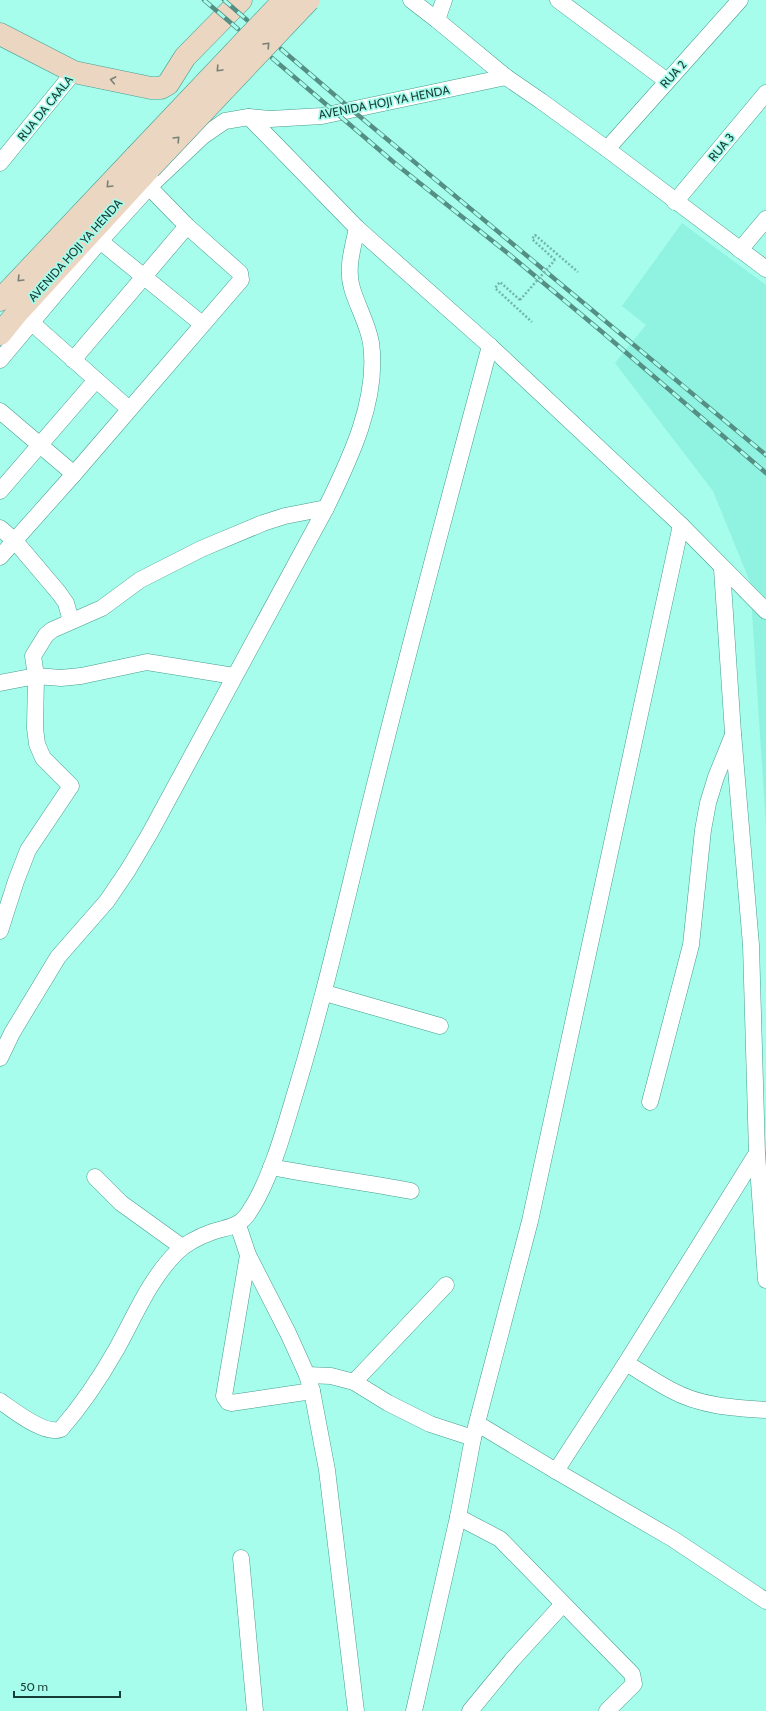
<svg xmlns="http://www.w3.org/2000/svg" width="766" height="1711" font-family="Cabin,sans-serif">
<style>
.built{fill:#90f2e0}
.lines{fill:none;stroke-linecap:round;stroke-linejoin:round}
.street-casing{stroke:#469d8e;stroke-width:17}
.secondary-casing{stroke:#469d8e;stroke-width:23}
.path{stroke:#72b6a9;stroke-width:2.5;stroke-dasharray:2 2;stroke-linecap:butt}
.street{stroke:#fff;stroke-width:16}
.secondary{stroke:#ebd6c2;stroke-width:22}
.rail-casing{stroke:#558f84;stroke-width:4.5}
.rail{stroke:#a6fdec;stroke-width:3;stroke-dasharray:9;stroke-linecap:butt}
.secondary-bridge-casing{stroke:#469d8e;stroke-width:23;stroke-linecap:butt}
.path-bridge{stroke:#72b6a9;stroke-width:2.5;stroke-dasharray:2 2;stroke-linecap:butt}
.secondary-bridge{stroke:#ebd6c2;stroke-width:22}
.oneway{stroke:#778175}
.labels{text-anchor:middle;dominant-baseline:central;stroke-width:3.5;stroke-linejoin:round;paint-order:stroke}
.street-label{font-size:12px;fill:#183c36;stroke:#a6fdec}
</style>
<rect width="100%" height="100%" fill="#a6fdec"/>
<path class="built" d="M682,223l84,62v541l-16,-244 -37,-91 -98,-128 31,-38 -24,-19z"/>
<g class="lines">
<g class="street-casing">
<g id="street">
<path d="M411,0l26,20 69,57 35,24 66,48 159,120"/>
<path d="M558,0l109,81"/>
<path d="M437,20l7,-20"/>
<path d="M249,117l108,111 133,118 191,179 85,86"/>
<path d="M607,149l133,-149"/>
<path d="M0,163l74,-91"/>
<path d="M675,202l91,-109"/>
<path d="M100,241l102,83"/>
<path d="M740,250l26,-31"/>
<path d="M32,323l97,86"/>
<path d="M0,360l100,-119 49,-54 54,-51 22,-15 24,-4 21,2 52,-3 184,-39"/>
<path d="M73,360l114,-134"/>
<path d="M0,411l74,63"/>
<path d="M0,491l96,-111"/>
<path d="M0,528l15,13 44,52 7,10 5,18"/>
<path d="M0,557l74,-83 167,-194 -1,-7 -53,-47 -38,-39"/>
<path d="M722,569l11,164 18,212 6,208 9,127"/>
<path d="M0,683l36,-7 25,2 20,-2 66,-14 87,14"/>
<path d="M0,931l16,-50 12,-31 43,-64 -28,-28 -6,-14 -2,-16 1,-52 -3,-20 13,-21 6,-5 50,-22 38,-28 61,-31 62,-26 22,-7 41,-8"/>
<path d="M325,993l115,33"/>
<path d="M0,1058l12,-25 46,-76 49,-56 21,-31 22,-37 176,-325c24,-49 53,-109 45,-165 -3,-19 -14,-37 -19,-55 -6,-19 1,-41 5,-60"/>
<path d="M650,1102l41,-157 12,-115 5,-27 8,-26 17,-42"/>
<path d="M271,1167c46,9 93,15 140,24"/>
<path d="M95,1177l26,26 61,44"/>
<path d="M238,1225l10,30 40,78 19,42 5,16 15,79 29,241"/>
<path d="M248,1255l-24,141 4,6 3,1 81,-12"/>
<path d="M626,1363c15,9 30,19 45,27 29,16 62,18 95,20"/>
<path d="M307,1375l24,1 23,6 34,21 42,21 43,14"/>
<path d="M354,1382l92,-97"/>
<path d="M0,1401c13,9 45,35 61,28 21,-24 39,-51 55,-79 18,-32 33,-70 60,-97 10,-10 22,-16 36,-21 18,-6 28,-4 39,-23 19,-29 33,-78 43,-112 25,-81 44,-162 64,-244 41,-170 87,-339 132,-507"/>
<path d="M478,1424l78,47 117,68 93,62"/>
<path d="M556,1471l70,-108 131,-210"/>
<path d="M458,1517l42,22 132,135 2,10 -27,27"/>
<path d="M241,1558l14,153"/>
<path d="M414,1711l44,-194 15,-79 57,-217 151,-696"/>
<path d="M470,1711l42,-51 51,-56"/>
</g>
</g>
<g class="secondary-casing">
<g id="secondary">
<path d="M0,34l74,38 77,16h10l7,-4 17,-27 56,-57"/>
<path d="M0,300l136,-144"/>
<path d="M0,334l17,-21 133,-145"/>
</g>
</g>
<g class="path">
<path d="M555,260l-23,-21 3,-4 43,37"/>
<path d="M520,300l-20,-18 -5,6 37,34"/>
</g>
<use href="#street" class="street"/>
<use href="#secondary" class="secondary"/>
<g class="rail-casing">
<g id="rail">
<path d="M204,0l34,29"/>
<path d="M224,0l23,20"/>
<path d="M281,49l71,61 414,345"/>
<path d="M272,58l125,107 113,90 91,76 165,142"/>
</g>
</g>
<use href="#rail" class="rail"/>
<g class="secondary-bridge-casing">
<g id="secondary-bridge">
<path d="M136,156l148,-156"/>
<path d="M150,168l159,-168"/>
</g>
</g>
<path class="path-bridge" d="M520,300l35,-40"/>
<use href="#secondary-bridge" class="secondary-bridge"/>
</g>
<defs><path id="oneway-chevron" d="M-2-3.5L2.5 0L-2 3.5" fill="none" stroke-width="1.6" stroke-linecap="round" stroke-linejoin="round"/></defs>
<g class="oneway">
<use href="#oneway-chevron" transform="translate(267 45) rotate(-47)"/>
<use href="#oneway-chevron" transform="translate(219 69) rotate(133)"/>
<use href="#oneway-chevron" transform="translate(113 80) rotate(-169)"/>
<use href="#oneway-chevron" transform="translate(177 139) rotate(-46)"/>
<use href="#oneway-chevron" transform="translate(109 185) rotate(134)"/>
<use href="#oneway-chevron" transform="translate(20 279) rotate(134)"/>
</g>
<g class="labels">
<g class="street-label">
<text transform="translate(673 74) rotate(-48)">RUA 2</text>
<text transform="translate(384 102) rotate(-11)">AVENIDA HOJI YA HENDA</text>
<text transform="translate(45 108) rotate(-51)">RUA DA CAALA</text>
<text transform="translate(721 147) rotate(-50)">RUA 3</text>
<text transform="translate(75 250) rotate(-48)">AVENIDA HOJI YA HENDA</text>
</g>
</g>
<path d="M14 1691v6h106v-6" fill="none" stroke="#183c36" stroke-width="2"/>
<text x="20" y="1691" font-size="12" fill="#183c36" stroke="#a6fdec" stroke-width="3" paint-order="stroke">50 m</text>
</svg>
